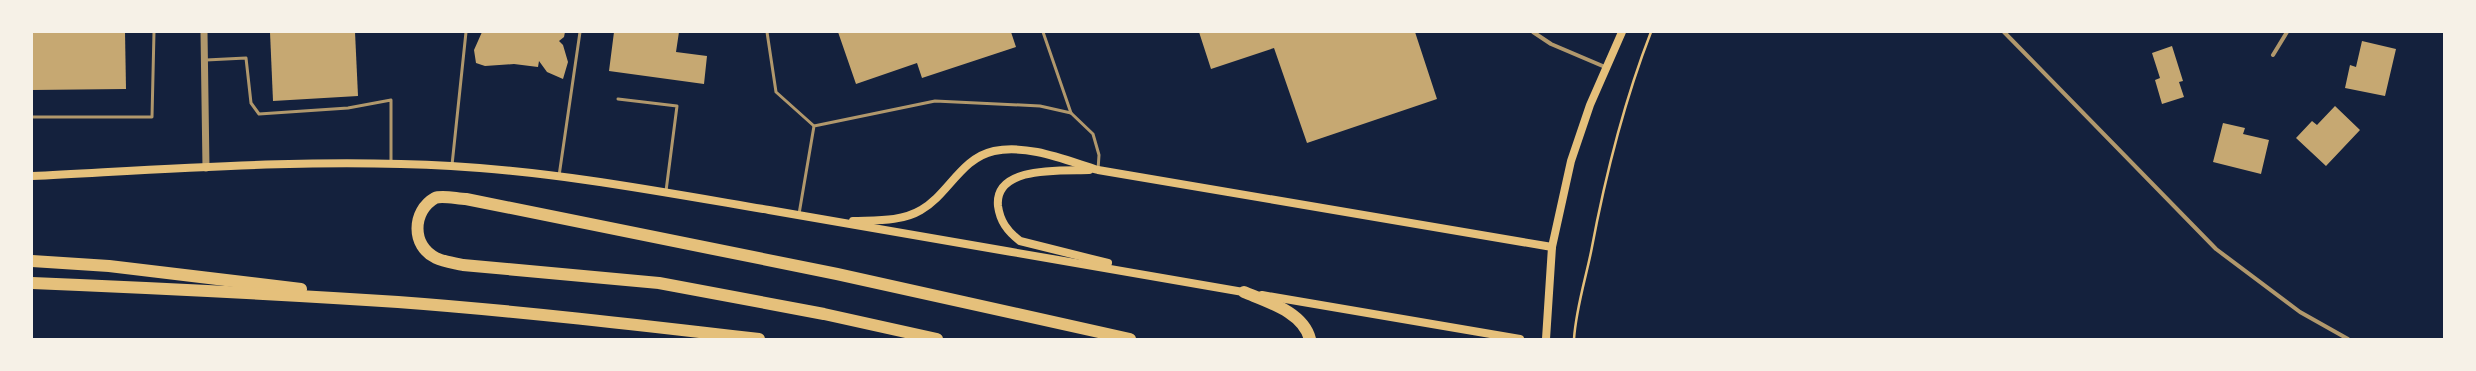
<svg xmlns="http://www.w3.org/2000/svg" width="2476" height="371" font-family="'Noto Sans',sans-serif">
<style>
.building{fill:#c6a872}
.lines{fill:none;stroke-linecap:round;stroke-linejoin:round}
.path{stroke:#e5c07b;stroke-width:2.5}
.service{stroke:#b1986c;stroke-width:3}
.minor{stroke:#b1986c;stroke-width:4}
.tertiary{stroke:#b1986c;stroke-width:7}
.secondary{stroke:#e5c07b;stroke-width:8}
.motorway{stroke:#e5c07b;stroke-width:12}
</style>
<rect width="100%" height="100%" fill="#14213d"/>
<g class="building">
<path d="M32,32h93l1,57 -94,1z"/>
<path d="M270,32h85l3,64 -85,5z"/>
<path d="M482,32h83l-1,5 -5,4 4,4 5,17 -5,17 -16,-7 -8,-11 -1,6 -24,-3 -29,2 -9,-3 -2,-13z"/>
<path d="M614,32h65l-3,20 31,4 -3,28 -95,-13z"/>
<path d="M838,32h173l5,15 -94,31 -5,-15 -61,21z"/>
<path d="M1199,32h216l22,67 -130,44 -33,-95 -63,21z"/>
<path d="M2362,41l34,8 -11,47 -40,-8 5,-23 6,2z"/>
<path d="M2172,46l11,35 -4,1 5,15 -22,7 -7,-24 5,-2 -8,-25z"/>
<path d="M2335,106l25,24 -34,36 -30,-28 16,-17 5,4z"/>
<path d="M2223,123l22,5 -2,6 26,6 -8,34 -48,-12z"/>
</g>
<g class="lines">
<path class="path" d="M1574,339c2,-30 11,-58 17,-87 14,-75 32,-148 60,-220"/>
<g class="service">
<path d="M767,32l9,60 38,34"/>
<path d="M1043,32l28,81"/>
<path d="M206,60l40,-2 5,45 8,11 89,-6 43,-8v63"/>
<path d="M618,99l59,7 -11,85"/>
<path d="M32,117h120l2,-85"/>
<path d="M452,165l14,-133"/>
<path d="M559,176l21,-144"/>
<path d="M799,214l15,-88 121,-25 105,5 31,7 22,21 6,21 -1,15"/>
</g>
<g class="minor">
<path d="M1533,32l18,12 54,23"/>
<path d="M2004,32l212,217 84,63 48,27"/>
<path d="M2273,55l14,-23"/>
</g>
<path class="tertiary" d="M204,32l2,136"/>
<g class="secondary">
<path d="M1089,170c-26,1 -95,-5 -91,36 2,15 9,25 22,35l88,22"/>
<path d="M32,176c139,-7 280,-18 419,-10 107,6 212,26 318,44 160,27 320,56 480,83"/>
<path d="M853,221c22,-1 48,1 68,-11 27,-15 40,-52 73,-59 34,-7 71,9 104,19l454,77"/>
<path d="M1262,295l258,44"/>
<path d="M1546,339l6,-92 19,-86 19,-56 32,-73"/>
</g>
<g class="motorway">
<path d="M32,261l77,5 192,23"/>
<path d="M32,283c122,5 244,11 366,19 121,9 241,23 361,37"/>
<path d="M1244,292c24,10 59,20 66,47"/>
<path d="M937,339l-113,-25 -165,-31 -196,-18c-8,-2 -19,-3 -27,-7 -25,-12 -24,-47 -1,-60 7,-3 23,1 31,1l371,75 293,65"/>
</g>
</g>
<rect width="2476" height="371" fill="none" stroke="#f6f1e7" stroke-width="66"/>
</svg>
